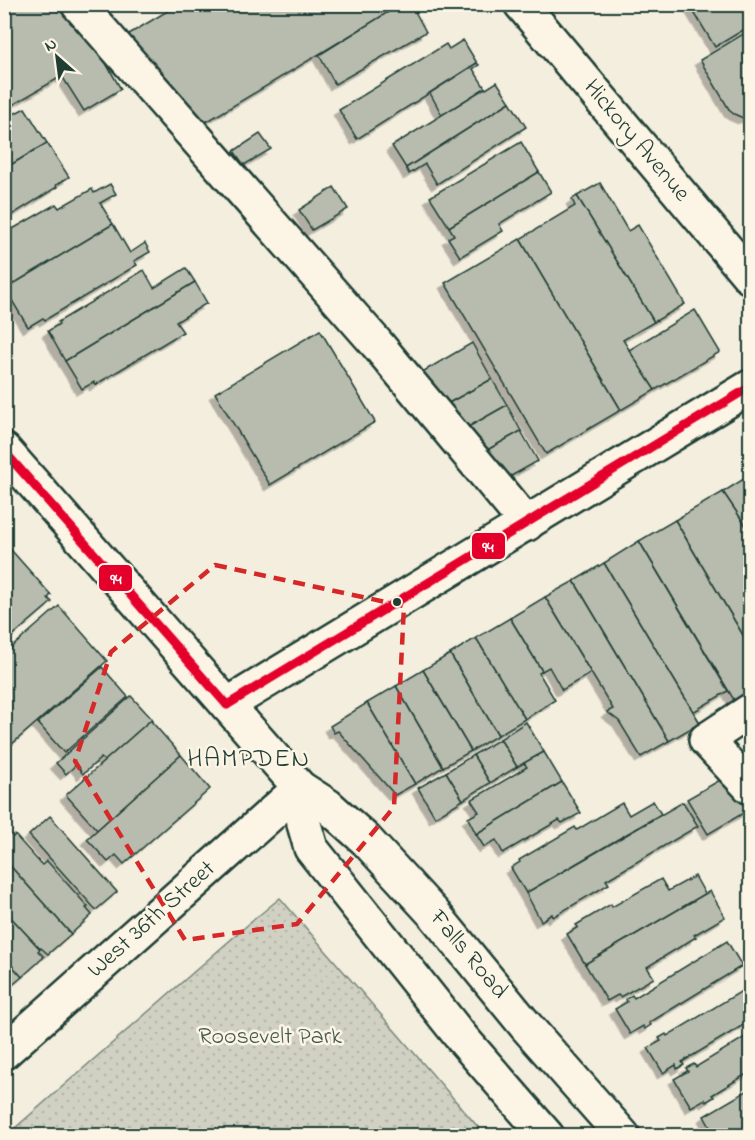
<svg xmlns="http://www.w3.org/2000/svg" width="755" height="1140" font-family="'Indie Flower',sans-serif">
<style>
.park{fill:url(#park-dots);stroke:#78877b;stroke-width:1.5}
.building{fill:#b8bcae;stroke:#1f3d34;stroke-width:1.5;filter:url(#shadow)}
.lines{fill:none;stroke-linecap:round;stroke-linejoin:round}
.minor-casing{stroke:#1f3d34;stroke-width:38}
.major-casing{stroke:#1f3d34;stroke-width:38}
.minor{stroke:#fcf5e5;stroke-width:33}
.major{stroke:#fcf5e5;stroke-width:33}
.bus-1-casing{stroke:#fcf5e5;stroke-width:14}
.bus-1{stroke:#e4002b;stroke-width:9}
.marked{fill:none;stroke:#d62828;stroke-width:4.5;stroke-dasharray:12 8;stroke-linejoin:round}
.bus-dot{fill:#1f3d34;stroke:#fcf5e5;stroke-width:2}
.labels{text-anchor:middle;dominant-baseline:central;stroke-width:5;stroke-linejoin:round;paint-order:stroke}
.street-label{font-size:24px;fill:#1f3d34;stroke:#fcf5e5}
.park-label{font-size:24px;fill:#425b50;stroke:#fcf5e5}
.neighbourhood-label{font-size:26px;letter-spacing:1.5px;fill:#1f3d34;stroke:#fcf5e5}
.line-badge{stroke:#fcf5e5;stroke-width:2}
.badge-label{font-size:16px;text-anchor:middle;font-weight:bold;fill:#fff}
</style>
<defs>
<pattern id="park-dots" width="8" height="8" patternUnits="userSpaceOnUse" patternTransform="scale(1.5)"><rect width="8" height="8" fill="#d0d1c2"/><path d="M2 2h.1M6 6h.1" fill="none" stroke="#b2b4a7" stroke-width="1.8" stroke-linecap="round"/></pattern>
<filter id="shadow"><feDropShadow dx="-5.5" dy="5.5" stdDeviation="0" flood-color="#0004"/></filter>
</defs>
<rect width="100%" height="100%" fill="#f3eede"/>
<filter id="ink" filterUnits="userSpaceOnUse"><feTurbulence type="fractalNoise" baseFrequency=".0167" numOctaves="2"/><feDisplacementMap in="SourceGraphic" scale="12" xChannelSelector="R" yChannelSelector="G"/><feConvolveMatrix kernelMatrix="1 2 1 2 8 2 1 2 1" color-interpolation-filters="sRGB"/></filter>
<g filter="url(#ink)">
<path class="park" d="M280,898l205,237h-478l244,-213z"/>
<g class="building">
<path d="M4,4h57l40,48 -1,1 21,36 -37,22 -22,-35 -58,34z"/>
<path d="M179,4h219l1,2 -201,121 -74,-90z"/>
<path d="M401,4h10l15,28 -91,52 -16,-29z"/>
<path d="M689,4h61v22l-35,21z"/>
<path d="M750,30v86l-7,2 -9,-4 -4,-3 -30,-51z"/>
<path d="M463,40l14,23 -120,76 -18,-29 107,-66 3,5z"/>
<path d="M477,63l2,2 -6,4 12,19 -43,27 -12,-22z"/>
<path d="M497,82l13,20 -104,66 -14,-22 93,-58 1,1z"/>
<path d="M510,102l16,25 -89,57 -12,-20 -16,10 -3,-6z"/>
<path d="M25,108l22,35 -43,26v-50z"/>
<path d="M260,134l11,15 -27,16 -10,-14z"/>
<path d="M521,142l18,30 -90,55 -19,-30z"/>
<path d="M47,143l22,34 -13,8 1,2 -53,33v-51z"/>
<path d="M539,172l12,20 -52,32 4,7 -43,26 -12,-19 6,-3 -5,-8z"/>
<path d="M600,183l28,48 10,-6 47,79 -31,18 -77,-126z"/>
<path d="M110,184l6,10 -16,9 13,21 -108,65 -1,-55 52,-30 3,4 33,-19 2,4z"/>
<path d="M334,187l14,22 -36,21 -13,-20z"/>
<path d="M577,196l77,126 -31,18 32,50 -34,20 -101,-171 55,-33 -3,-7z"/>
<path d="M113,224l17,29 15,-10 5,9 -16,9 3,4 -92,55 -2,-2 -15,9 -23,-38z"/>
<path d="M520,239l101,171 -75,44 -101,-171z"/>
<path d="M186,268l9,14 -130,79 -17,-30 11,-7 -1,-2 86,-52 10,18z"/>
<path d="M195,282l12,21 -31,19 7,10 -88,53 -1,-3 -12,7 -17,-28z"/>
<path d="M695,310l25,42 -65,38 -26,-40z"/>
<path d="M320,330l55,92 -105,63 -55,-92z"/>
<path d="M472,343l20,36 -54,30 -26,-31z"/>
<path d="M492,379l15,26 -44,25 -25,-21z"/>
<path d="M507,405l14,26 -39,22 -19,-23z"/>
<path d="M521,431l17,30 -34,19 -22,-27z"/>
<path d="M750,475v57l-27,-40z"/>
<path d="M723,492l27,40v115l-75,-127z"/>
<path d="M675,520l75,127v43l-16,10 -95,-159z"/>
<path d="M639,541l89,150 -35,21 7,11 -96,-160z"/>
<path d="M4,542l47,53 -3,3 4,4 -48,41z"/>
<path d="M604,563l96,160 -31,18 -95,-160z"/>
<path d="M574,581l95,160 -28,16 -22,-36 -12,-9 6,-3 -68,-112z"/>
<path d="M545,597l46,76 -29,17 -13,-23 -7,4 -32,-53z"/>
<path d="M59,606l48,55 -103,90v-97z"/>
<path d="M510,618l32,53 -3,2 16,27 -30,19 -49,-81z"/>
<path d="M476,638l49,81 -27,16 -48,-81z"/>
<path d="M450,654l48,81 -27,16 -48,-81z"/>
<path d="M102,667l26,30 -64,56 -26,-30z"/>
<path d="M423,670l48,81 -28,16 -47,-81z"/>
<path d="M396,686l47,81 -28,17 -48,-81z"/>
<path d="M131,696l21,23 -47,42 -4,-3 -18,16 -7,-9 -10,9 -10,-11z"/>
<path d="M367,703l48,81 -20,11 -57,-64 -4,2 -4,-7z"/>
<path d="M152,719v2h-1l30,34 -84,75 -31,-35z"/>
<path d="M526,722l18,30 -27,15 -17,-28z"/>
<path d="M500,739l17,28 -27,16 -17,-28z"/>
<path d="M544,752l18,30 -86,52 -8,-16 11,-6 -8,-12 56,-33 -3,-4z"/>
<path d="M181,755l29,34 -86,75 -8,-9 -8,7 -21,-23z"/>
<path d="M473,755l17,28 -27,17 -17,-28z"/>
<path d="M446,772l17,28 -28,17 -17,-29z"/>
<path d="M727,776l20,35 -39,23 -21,-35z"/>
<path d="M562,782l19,31 -19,10 -3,-3 -56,33 -7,-13 -12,7 -8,-13z"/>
<path d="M653,801l8,13 -135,79 -15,-25 9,-6 -1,-2 56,-33 2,3 45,-27 7,12z"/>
<path d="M683,802l15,24 -92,54 3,4 -56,33 -1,-3 -11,7 -15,-28z"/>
<path d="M50,816l67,76 -21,18 -67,-75z"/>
<path d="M4,827l9,10 2,-2 27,30 5,-4 41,46 -2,1 6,7 -21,19 -67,-75z"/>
<path d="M4,859l67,75 -23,20 -7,-6 -1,1 -36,-39v-11l3,-2 -3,-2z"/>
<path d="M695,876l10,18 -120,70 -18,-30 11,-7 -2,-2 35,-21 1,3 49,-28 7,12z"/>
<path d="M710,891l15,26 -31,18 2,2 -49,30 7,11 -34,19 -2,-2 -11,6 -22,-37z"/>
<path d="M4,910l36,39 -2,2 6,6 -22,20 -18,-20z"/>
<path d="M727,941l15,25 -93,57 2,2 -6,4 -2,-3 -13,8 -15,-25 12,-7 -1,-3 6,-4 2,3z"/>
<path d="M4,957l18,20 -18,15z"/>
<path d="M750,986v35l-68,41 2,3 -7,4 -1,-4 -13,8 -15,-25 13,-7 -2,-3 7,-4 1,2z"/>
<path d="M750,1034v38l-38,23 2,2 -8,5 -1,-3 -14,8 -17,-28 14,-8 -2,-3 8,-4 2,3z"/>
<path d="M750,1089v39l-12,8h-23l-11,-20z"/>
</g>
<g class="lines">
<g class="minor-casing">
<g id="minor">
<path d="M78,4l299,340 150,180"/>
<path d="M521,4l229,273"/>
<path d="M227,705l523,-318"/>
<path d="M750,711l-44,29 44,47"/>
<path d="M4,1052l296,-264"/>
</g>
</g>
<g class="major-casing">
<g id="major">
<path d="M4,450l296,338 28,18 38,34 69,75 91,111 97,110"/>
<path d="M300,788l4,36 7,24 150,189 86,99"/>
</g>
</g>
<use href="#minor" class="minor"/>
<use href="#major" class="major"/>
<g class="bus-1-casing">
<g id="bus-1">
<path d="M4,451l223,254"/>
<path d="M227,705l523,-318"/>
</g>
</g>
<use href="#bus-1" class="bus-1"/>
</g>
</g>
<path class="marked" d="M215,565l189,41 -10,201 -97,117 -112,16 -110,-179 36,-109z"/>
<circle class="bus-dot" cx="397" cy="602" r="5"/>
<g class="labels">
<g class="street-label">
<text transform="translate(636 141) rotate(50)">Hickory Avenue</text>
<text transform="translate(152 920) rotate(-42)">West 36th Street</text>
<text transform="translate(468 955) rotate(50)">Falls Road</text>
</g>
<g class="park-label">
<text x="270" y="1037">Roosevelt Park</text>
</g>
<g class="neighbourhood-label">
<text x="249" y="760">HAMPDEN</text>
</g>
</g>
<g class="line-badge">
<rect x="471" y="532" width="35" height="28" rx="6" fill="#e4002b"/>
<rect x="98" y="564" width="35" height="28" rx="6" fill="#e4002b"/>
</g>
<g class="badge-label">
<text x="488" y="552">94</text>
<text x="116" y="584">94</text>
</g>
<rect width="755" height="1140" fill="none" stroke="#fcf5e5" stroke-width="24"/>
<rect x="12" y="12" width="731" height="1116" fill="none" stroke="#1f3d34" stroke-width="2" filter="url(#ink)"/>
<g transform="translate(57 57) rotate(332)" stroke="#fcf5e5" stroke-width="4.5" paint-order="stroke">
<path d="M0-4.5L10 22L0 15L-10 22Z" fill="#1f3d34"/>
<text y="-9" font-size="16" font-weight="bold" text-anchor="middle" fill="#1f3d34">N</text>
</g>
</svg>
